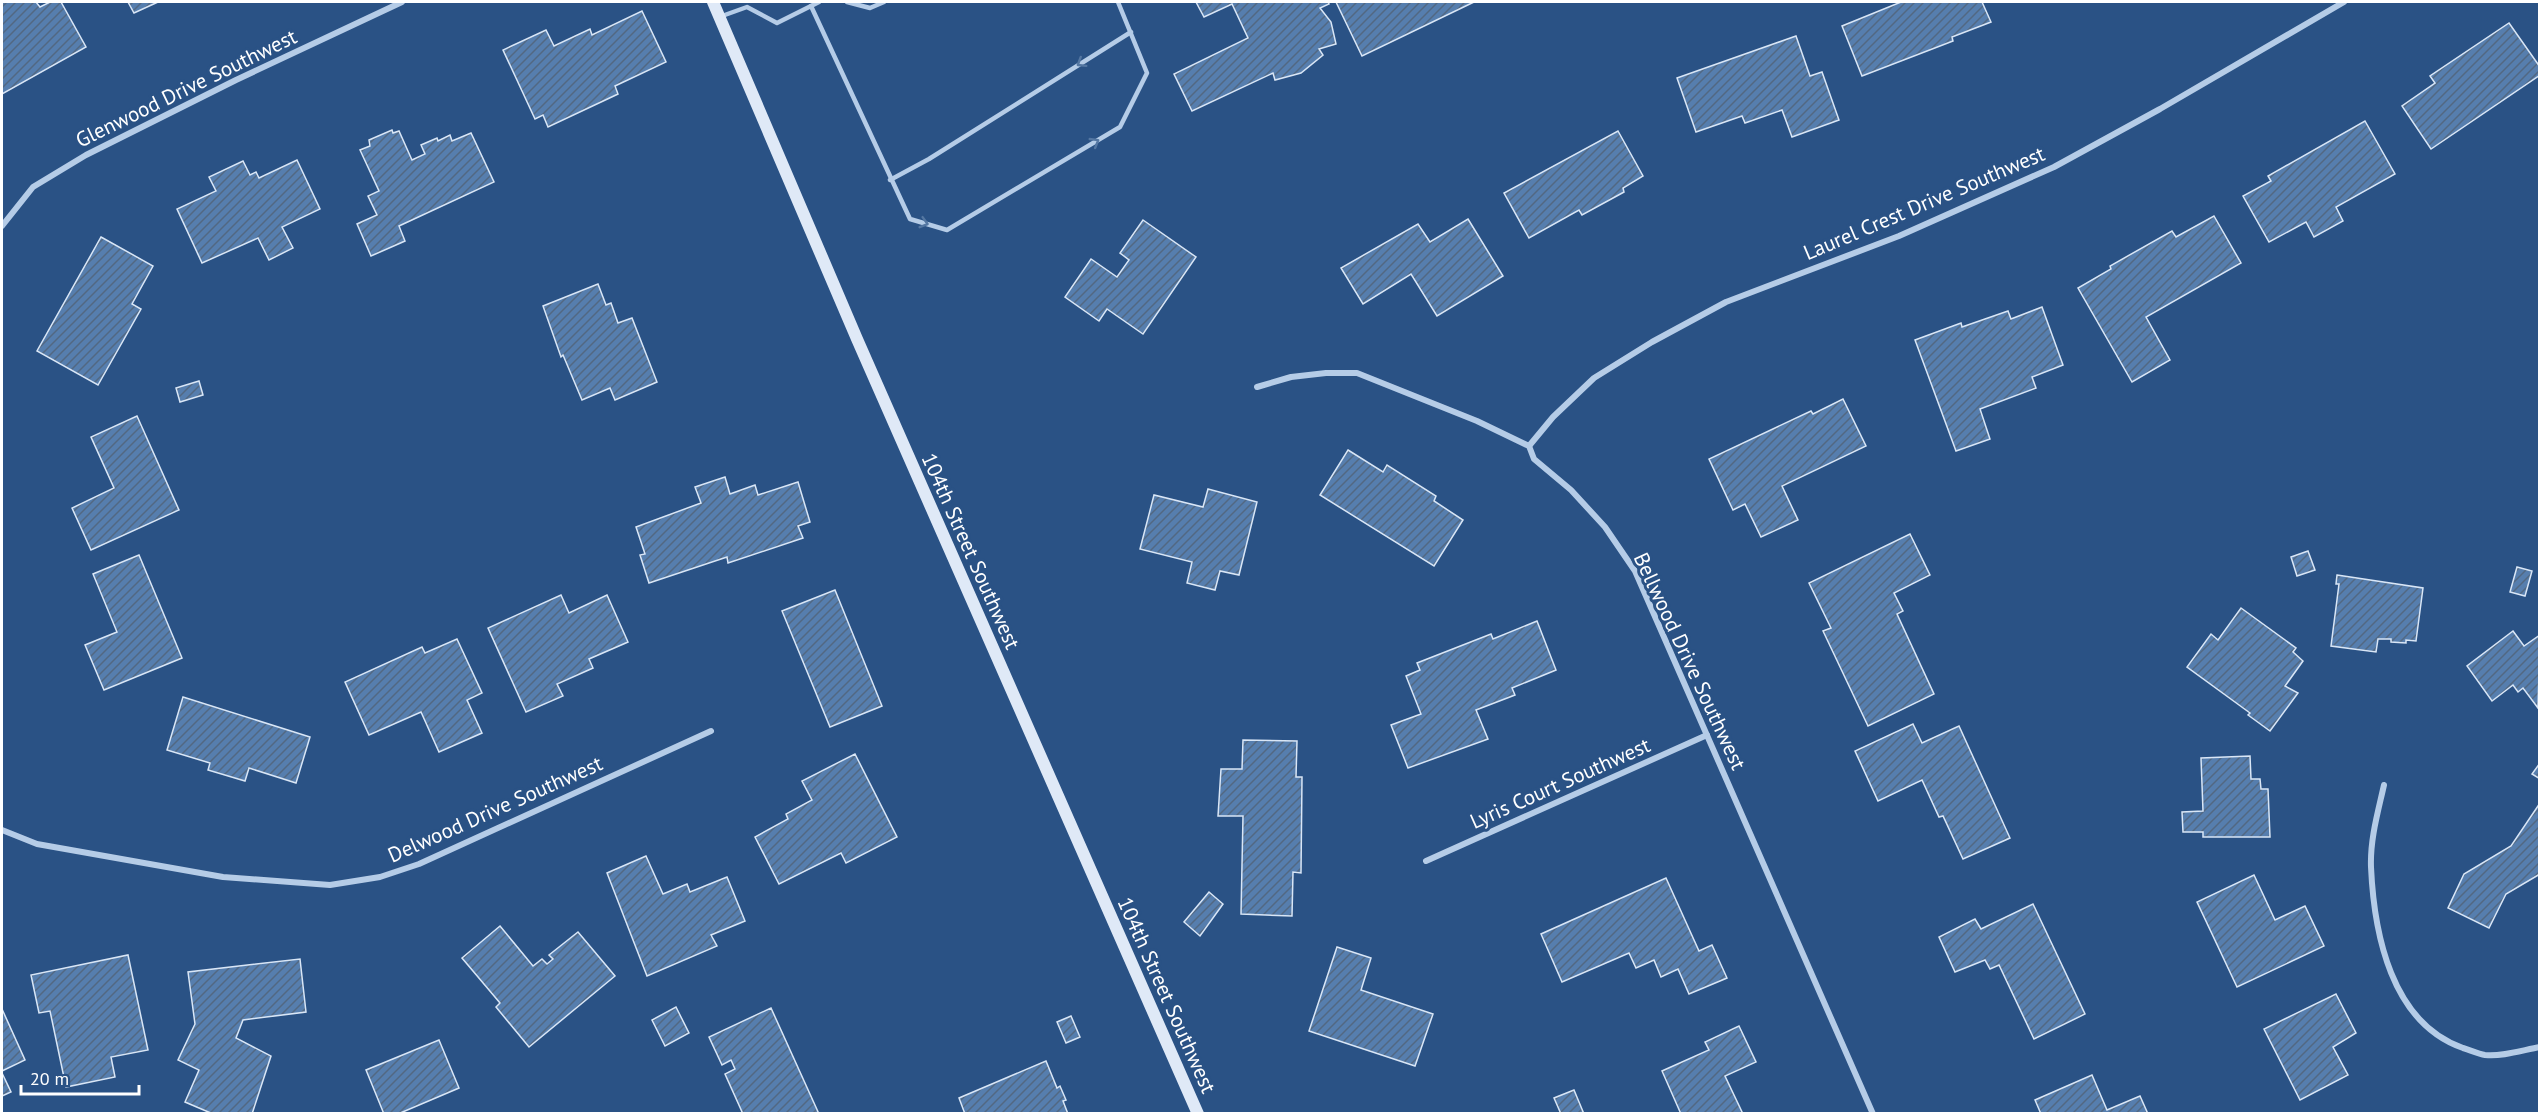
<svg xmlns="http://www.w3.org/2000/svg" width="2541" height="1115" font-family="'PT Sans',sans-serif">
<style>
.building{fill:url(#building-hatch);stroke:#d9e6f6;stroke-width:1.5}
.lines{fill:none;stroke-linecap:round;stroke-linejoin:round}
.lane{stroke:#b5cce7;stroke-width:4.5}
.street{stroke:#b5cce7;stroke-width:6}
.secondary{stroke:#dfe9f7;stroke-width:12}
.oneway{stroke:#5477a2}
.labels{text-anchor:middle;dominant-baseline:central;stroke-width:6;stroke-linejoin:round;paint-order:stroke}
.street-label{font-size:21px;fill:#fff;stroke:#2a5285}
</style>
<defs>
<pattern id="building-hatch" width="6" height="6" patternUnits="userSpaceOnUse" patternTransform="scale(1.5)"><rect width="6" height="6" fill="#567eae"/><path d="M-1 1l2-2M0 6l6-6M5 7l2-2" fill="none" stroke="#526882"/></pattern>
</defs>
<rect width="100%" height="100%" fill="#2a5285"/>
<g class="building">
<path d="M2,2h34l4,5 10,-5h11l25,45 -84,47z"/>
<path d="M128,2h30l-24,11z"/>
<path d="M1196,2h132l1,2 -9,4 11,14 5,22 -17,5 4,6 -22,18 -26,7 -2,-7 -81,38 -18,-37 74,-36 -16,-34 -28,13z"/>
<path d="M1336,2h138l-112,54z"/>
<path d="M1901,2h81l9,20 -39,15 1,4 -91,35 -20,-50z"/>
<path d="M642,11l24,51 -51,24 3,8 -70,33 -5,-12 -8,4 -32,-69 43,-20 8,16 36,-17 2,6z"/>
<path d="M2509,23l31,44v8l-109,74 -29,-43 33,-23 -5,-7z"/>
<path d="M1796,36l14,40 12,-4 17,48 -47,17 -10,-27 -37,13 -3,-7 -46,16 -19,-54z"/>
<path d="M2365,121l30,53 -59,33 7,14 -29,16 -8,-15 -37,20 -26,-46 28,-15 -3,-5z"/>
<path d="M392,130l1,3 6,-2 13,29 13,-6 -4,-9 16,-7 1,3 12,-6 2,6 19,-8 23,49 -95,44 6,15 -34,15 -14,-32 20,-9 -9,-19 11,-5 -19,-41 10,-4 -1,-6z"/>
<path d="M1618,131l25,45 -20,12 1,4 -42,23 -3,-5 -50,28 -25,-45z"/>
<path d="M297,160l23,49 -38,18 11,21 -24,12 -11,-22 -56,25 -25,-54 39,-18 -7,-14 34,-16 7,14 6,-3 3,6z"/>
<path d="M2214,216l27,47 -95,54 24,43 -38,22 -54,-94 33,-19 -1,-3 62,-35 4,6z"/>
<path d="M1468,219l35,57 -66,40 -26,-42 -48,30 -22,-36 77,-44 12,18z"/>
<path d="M1143,220l53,37 -53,77 -36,-25 -8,12 -34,-24 26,-38 26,18 12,-17 -9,-7z"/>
<path d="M101,237l52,29 -21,38 9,5 -43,76 -61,-34z"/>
<path d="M598,284l8,21 5,-2 7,20 14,-5 25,64 -42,18 -5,-12 -28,12 -19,-45 -2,2 -18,-51z"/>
<path d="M2042,307l21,58 -31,12 4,11 -56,21 10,30 -34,12 -41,-111 46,-17 1,4 46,-16 3,8z"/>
<path d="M199,381l4,14 -23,7 -4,-14z"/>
<path d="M1843,399l23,47 -84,40 16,34 -37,17 -16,-33 -12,6 -24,-51 102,-48 2,3z"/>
<path d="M137,416l42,94 -88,40 -19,-42 42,-20 -23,-51z"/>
<path d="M1348,450l35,22 4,-7 49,31 -2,5 29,19 -29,46 -114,-71z"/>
<path d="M725,477l5,17 25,-9 3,10 40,-13 12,40 -12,4 5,12 -75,25 -1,-6 -78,26 -9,-28 5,-1 -9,-27 65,-24 -6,-16z"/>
<path d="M1208,489l49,13 -18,73 -19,-4 -5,19 -28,-7 5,-21 -52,-13 14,-54 49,12z"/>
<path d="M1910,534l20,41 -36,18 9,18 -6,3 37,80 -66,32 -45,-95 8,-3 -22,-45z"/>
<path d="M2308,551l7,19 -18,6 -6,-19z"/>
<path d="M139,555l43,103 -78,32 -19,-45 32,-13 -24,-58z"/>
<path d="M2517,567l15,4 -7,25 -15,-4z"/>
<path d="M2337,575l86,13 -7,53 -10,-1v3l-15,-1v-3h-13l-2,13 -45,-6 8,-62h-3z"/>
<path d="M835,590l47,116 -52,21 -48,-116z"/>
<path d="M561,595l8,18 38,-18 21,47 -39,17 4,9 -36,16 6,12 -37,16 -38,-84z"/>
<path d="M2241,608l55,40 -3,4 10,9 -18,25 13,7 -28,38 -22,-16 2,-2 -63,-46 24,-33 7,6z"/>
<path d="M1537,621l19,49 -44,18 3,7 -39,15 12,29 -80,29 -17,-43 30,-11 -15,-38 14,-6 -3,-7 74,-29 2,5z"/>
<path d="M2513,631l11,15 16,-11 -2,73 -15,-20 -5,4 -5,-7 -21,16 -25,-35z"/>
<path d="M457,639l25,54 -15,7 15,33 -43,19 -18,-40 -52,23 -24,-53 77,-35 3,6z"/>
<path d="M183,697l127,40 -14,46 -47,-15 -4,13 -37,-11 2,-7 -43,-13z"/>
<path d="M1913,724l9,19 37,-17 51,112 -47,21 -20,-43 -4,1 -17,-37 -44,21 -23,-50z"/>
<path d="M1243,740l54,1 -1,36h6l-1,96 -8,-1 -1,44 -51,-2 2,-98h-25l3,-47h21z"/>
<path d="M855,754l42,83 -51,26 -5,-10 -62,31 -24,-47 33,-18 -2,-5 26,-14 -10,-19z"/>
<path d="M2250,756l1,23h9l1,10h7l2,48h-67v-5h-20l-1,-20 21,-1 -2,-53z"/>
<path d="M2540,763v16l-8,-5z"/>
<path d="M2540,803v71l-34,20 -17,34 -41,-20 16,-34 47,-28z"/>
<path d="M646,856l17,38 24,-10 3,8 37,-15 18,44 -34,14 6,11 -70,30 -40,-103z"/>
<path d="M2254,875l21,45 30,-14 19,40 -87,41 -40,-85z"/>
<path d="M1666,878l33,73 13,-6 15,33 -38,16 -11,-25 -17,8 -7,-17 -18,8 -7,-15 -67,29 -21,-48z"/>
<path d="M1209,892l14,12 -23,32 -16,-14z"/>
<path d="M2033,904l52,110 -51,25 -35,-74 -9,4 -5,-9 -30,12 -16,-35 36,-18 6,10z"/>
<path d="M500,926l33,40 9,-7 5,5 6,-5 -4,-4 29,-23 37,44 -86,71 -33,-40 4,-4 -38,-45z"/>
<path d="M1337,947l34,11 -10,32 72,24 -18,52 -106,-35z"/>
<path d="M128,955l20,95 -37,7 4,20 -49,10 -16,-76 -11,2 -8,-38z"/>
<path d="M300,959l6,53 -63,8 -7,18 35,18 -19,58h-39l-28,-12 14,-32 -21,-10 17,-36 -7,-52z"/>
<path d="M2336,994l20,39 -23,14 15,28 -48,25 -36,-71z"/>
<path d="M676,1007l13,26 -24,13 -13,-26z"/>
<path d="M771,1008l48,106h-76l-18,-40 10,-5 -4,-9 -9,5 -13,-28z"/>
<path d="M2,1009l23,51 -23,11z"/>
<path d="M1071,1016l9,21 -14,6 -9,-21z"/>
<path d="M1739,1026l17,36 -31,14 18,38h-62l-19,-43 47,-21 -4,-8z"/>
<path d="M439,1040l20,48 -61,26h-14l-18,-44z"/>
<path d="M1046,1061l11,27 3,-2 6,14 -3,1 5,13h-103l-6,-16z"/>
<path d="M2,1073l9,19 -9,4z"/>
<path d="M2092,1075l15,35 33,-14 8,18h-107l-6,-14z"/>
<path d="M1574,1090l10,24h-23l-7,-16z"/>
</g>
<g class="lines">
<g class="lane">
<path d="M847,2l23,6 14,-6"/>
<path d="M811,6l99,213 37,11 173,-103 27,-54 -29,-71"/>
<path d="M722,16l25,-9 30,16 42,-21"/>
<path d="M890,180l39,-21 202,-127"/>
</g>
<g class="street">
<path d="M2,226l31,-39 53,-32 150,-75 166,-78"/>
<path d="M1257,387l34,-10 35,-4h31l120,48 52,25 5,13 37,31 34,37 30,44 238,543"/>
<path d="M1529,446l24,-29 41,-39 58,-36 74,-40 173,-66 155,-69 106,-58 184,-107"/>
<path d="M2384,785c-6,27 -14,54 -13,82 3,66 20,156 92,181 7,2 15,6 22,7 17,2 38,-5 55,-8"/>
<path d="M2,830l35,14 186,33 107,8 50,-8 39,-13 292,-133"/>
<path d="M1426,861l281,-126"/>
</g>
<path class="secondary" d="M713,2l144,337 341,775"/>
</g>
<defs><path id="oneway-chevron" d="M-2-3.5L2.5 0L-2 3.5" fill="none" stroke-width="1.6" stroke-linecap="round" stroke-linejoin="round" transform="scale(1.5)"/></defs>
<g class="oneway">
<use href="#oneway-chevron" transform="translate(1081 63) rotate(148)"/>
<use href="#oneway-chevron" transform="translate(1095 142) rotate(-31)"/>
<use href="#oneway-chevron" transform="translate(924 223) rotate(16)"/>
</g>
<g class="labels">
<g class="street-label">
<text transform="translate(186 88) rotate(-26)">Glenwood Drive Southwest</text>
<text transform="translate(1924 203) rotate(-23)">Laurel Crest Drive Southwest</text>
<text transform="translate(971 551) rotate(66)">104th Street Southwest</text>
<text transform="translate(1690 661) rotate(65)">Bellwood Drive Southwest</text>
<text transform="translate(1560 783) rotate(-24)">Lyris Court Southwest</text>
<text transform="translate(495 809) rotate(-24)">Delwood Drive Southwest</text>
<text transform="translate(1167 995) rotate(66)">104th Street Southwest</text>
</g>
</g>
<rect width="2541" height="1115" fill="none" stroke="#ffffff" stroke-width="6"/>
<path d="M21 1085v9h118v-9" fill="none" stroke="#ffffff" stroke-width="3"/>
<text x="30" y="1085" font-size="18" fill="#ffffff" stroke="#2a5285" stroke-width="4.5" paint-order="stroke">20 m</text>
</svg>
